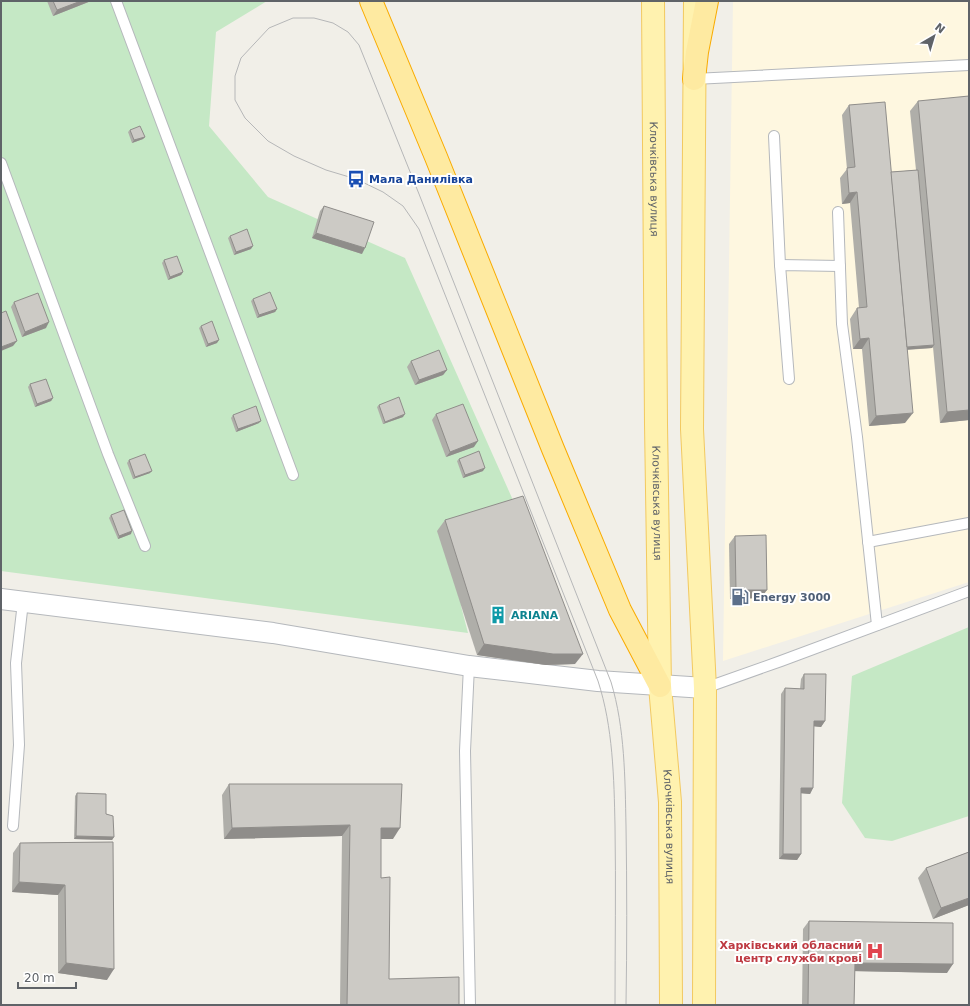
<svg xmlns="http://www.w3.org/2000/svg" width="970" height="1006" font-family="'DejaVu Sans',sans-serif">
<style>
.commercial{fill:#fef7e0}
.green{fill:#c5e8c5}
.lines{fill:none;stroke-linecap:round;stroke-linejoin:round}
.service-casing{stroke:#b5b8bc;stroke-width:12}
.minor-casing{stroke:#b5b8bc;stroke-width:22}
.primary-casing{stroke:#f2c960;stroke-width:24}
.trunk-casing{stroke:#f9ab00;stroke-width:24}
.service{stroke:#fff;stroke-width:10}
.minor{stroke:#fff;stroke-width:20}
.primary{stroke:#fff2af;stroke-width:22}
.trunk{stroke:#feeaa1;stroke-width:22}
.tram{stroke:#b6b7b8;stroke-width:1}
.wall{fill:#afaea9}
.shaded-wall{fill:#8f8d8a}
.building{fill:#cccac5;stroke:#8f8d8a}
.labels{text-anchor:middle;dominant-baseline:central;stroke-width:4;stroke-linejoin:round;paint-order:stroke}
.transit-label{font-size:11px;font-weight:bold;fill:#164399;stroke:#fff;text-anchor:start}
.street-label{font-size:11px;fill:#5f6368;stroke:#fff}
.service-label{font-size:11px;font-weight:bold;fill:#4e5e75;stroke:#fff;text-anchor:start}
.culture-label{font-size:11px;font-weight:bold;fill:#0d838f;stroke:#fff;text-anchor:start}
.health-label{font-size:11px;font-weight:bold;fill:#be3a42;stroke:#fff;text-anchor:end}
</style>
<rect width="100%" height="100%" fill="#f1efe8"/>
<path class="commercial" d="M733,1h236v581l-246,79z"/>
<g class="green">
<path d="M1,1h266l-51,31 -7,94 59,71 137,61 111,249 -55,99 7,27 -467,-62z"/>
<path d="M969,627v189l-77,25 -27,-3 -23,-35 10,-127z"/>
</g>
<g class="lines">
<g class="service-casing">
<g id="service">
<path d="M116,1l177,474"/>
<path d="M694,79l275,-14"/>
<path d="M774,136l6,129"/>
<path d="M1,163l107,291 37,92"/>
<path d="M838,212l4,112 15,113 20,188"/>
<path d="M789,379l-9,-114 60,1"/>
<path d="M868,542l101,-19"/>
<path d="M469,666l-4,85 5,254"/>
<path d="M705,688l76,-27 188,-70"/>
<path d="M13,826l6,-81 -3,-82 7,-61"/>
</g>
</g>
<g class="minor-casing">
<path id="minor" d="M1,599l272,34 196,33 129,15 107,7"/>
</g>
<g class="primary-casing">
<g id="primary">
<path id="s1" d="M653,1l3,423 4,262 10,116 1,203"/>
<path d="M695,1l-3,428 13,259 -1,317"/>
</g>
</g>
<g class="trunk-casing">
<g id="trunk">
<path d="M371,1l65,156 117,292 67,161 40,76"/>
<path d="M694,79l3,-27 10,-51"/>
</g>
</g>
<use href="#service" class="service"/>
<use href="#minor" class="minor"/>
<use href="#primary" class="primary"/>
<use href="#trunk" class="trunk"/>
<path class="tram" d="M615,1005c0,-60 1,-120 0,-179 -1,-48 -2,-99 -17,-145l-179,-452 -16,-23 -20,-14 -27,-13 -30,-9 -32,-14 -26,-15 -23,-23 -10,-18v-24l6,-18 28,-30 24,-10h21l19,5 15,9 11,13 60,149 192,488c14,46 14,97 15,144 1,60 1,119 0,179"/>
</g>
<g class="wall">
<path d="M47,1h44l-38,15z"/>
<path d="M918,101l51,319 -29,3 -7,-76 -1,1 -25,2 -2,73 -36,3 -7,-77h-9l-3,-30 7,-11h2l-9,-105 -8,1 -2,-26 7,-9 -5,-54 7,-10 42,67 25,-2 -6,-59z"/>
<path d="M130,130l15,7 -2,2 -11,4 -4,-11z"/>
<path d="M324,206l38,48 -50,-16 8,-27z"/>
<path d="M230,236l21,13 -17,6 -6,-17z"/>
<path d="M164,260l19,12 -2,3 -13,5 -6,-17z"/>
<path d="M253,299l24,10 -2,3 -18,6 -6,-17z"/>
<path d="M14,302l32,26 -24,9 -11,-30z"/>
<path d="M201,326l16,17 -11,4 -7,-19z"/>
<path d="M411,361l36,9 -4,5 -28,10 -8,-18z"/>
<path d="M30,384l23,14 -2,3 -16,6 -7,-20z"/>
<path d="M379,405l24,12 -20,7 -6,-17z"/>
<path d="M436,414l38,33 -28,10 -14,-37z"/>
<path d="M233,415l26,8 -23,9 -5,-14z"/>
<path d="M459,459l24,12 -20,7 -6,-17z"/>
<path d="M129,460l21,13 -17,6 -6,-16z"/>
<path d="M111,515l20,19 -13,5 -9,-21z"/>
<path d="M445,520l130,144 -29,1 -69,-10 -40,-124z"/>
<path d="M735,536l26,62 -31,1 -1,-55z"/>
<path d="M804,674l21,47 -4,6 -7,-1 -1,62 -3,6 -9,-1v61l-4,6 -18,-1 2,-165 4,-6 15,1 1,-10z"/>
<path d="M229,784l164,55h-12v39l8,101 70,26h-119l2,-169 -118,3 -2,-44z"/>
<path d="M77,793l29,21 8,23 -2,3 -38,-1 1,-43z"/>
<path d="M113,842l-6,138 -49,-7v-78l-46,-3 1,-39 7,-10z"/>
<path d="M969,852v53l-36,14 -15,-41 8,-10z"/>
<path d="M809,921l138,52 -92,-2 -1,34h-52l1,-76z"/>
</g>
<g class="shaded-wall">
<path d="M81,1h10l-38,15 4,-6z"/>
<path d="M145,137l-2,2 -11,4 2,-3z"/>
<path d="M857,192l-7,11 -8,1 7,-11z"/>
<path d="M316,233l49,15 -3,6 -50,-16z"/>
<path d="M253,246l-2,3 -17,6 2,-3z"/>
<path d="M183,272l-2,3 -13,5 2,-3z"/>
<path d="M277,309l-2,3 -18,6 2,-3z"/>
<path d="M49,322l-3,6 -24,9 3,-5z"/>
<path d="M869,338l-7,11h-9l7,-10z"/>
<path d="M219,340l-2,3 -11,4 2,-3z"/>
<path d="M17,341l-4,5 -12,5v-4z"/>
<path d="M934,345l-2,3 -33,2 1,-2z"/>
<path d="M447,370l-4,5 -28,10 4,-5z"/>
<path d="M53,398l-2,3 -16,6 2,-3z"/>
<path d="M969,410v10l-29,3 7,-11z"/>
<path d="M913,413l-8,10 -36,3 7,-10z"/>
<path d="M405,414l-2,3 -20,7 2,-2z"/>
<path d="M261,421l-2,2 -23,9 2,-3z"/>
<path d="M478,441l-4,6 -28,10 4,-5z"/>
<path d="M485,468l-2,3 -20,7 2,-3z"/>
<path d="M152,471l-2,2 -17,6 2,-2z"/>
<path d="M132,531l-1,3 -13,5 1,-3z"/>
<path d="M736,590h31l-6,8 -31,1z"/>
<path d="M484,644l99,10 -8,10 -29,1 -69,-10z"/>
<path d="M814,721h11l-4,6 -11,-1z"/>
<path d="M801,788h12l-3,6 -12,-1z"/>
<path d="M350,825l-8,11 -118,3 8,-11z"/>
<path d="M381,828h19l-7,11h-20z"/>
<path d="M76,836l38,1 -2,3 -38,-1z"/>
<path d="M783,854h18l-4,6 -18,-1z"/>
<path d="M19,882l46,3 -7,10 -46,-3z"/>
<path d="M969,898v7l-36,14 8,-11z"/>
<path d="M66,963l48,6 -7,11 -49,-7z"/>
<path d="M855,963l98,1 -6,9 -98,-2z"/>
</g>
<g class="building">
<path d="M53,1h28l-24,9z"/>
<path d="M969,96v314l-22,2 -29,-311z"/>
<path d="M885,102l28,311 -37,3 -7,-78 -9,1 -3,-31 10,-1 -10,-115 -8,1 -2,-25 8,-1 -6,-62z"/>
<path d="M140,126l5,11 -11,3 -4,-10z"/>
<path d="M918,170l16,175 -27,2 -16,-175z"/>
<path d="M324,206l50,16 -9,26 -49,-15z"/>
<path d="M247,229l6,17 -17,6 -6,-16z"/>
<path d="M177,256l6,16 -13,5 -6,-17z"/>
<path d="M270,292l7,17 -18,6 -6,-16z"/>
<path d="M38,293l11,29 -24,10 -11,-30z"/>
<path d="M6,311l11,30 -16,6v-34z"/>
<path d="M212,321l7,19 -11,4 -7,-18z"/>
<path d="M439,350l8,20 -28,10 -8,-19z"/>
<path d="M46,379l7,19 -16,6 -7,-20z"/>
<path d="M399,397l6,17 -20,8 -6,-17z"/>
<path d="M463,404l15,37 -28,11 -14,-38z"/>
<path d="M256,406l5,15 -23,8 -5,-14z"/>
<path d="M479,451l6,17 -20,7 -6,-16z"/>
<path d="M145,454l7,17 -17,6 -6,-17z"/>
<path d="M523,496l60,158h-30l-69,-10 -39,-124z"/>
<path d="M124,510l8,21 -13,5 -8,-21z"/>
<path d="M766,535l1,55h-31l-1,-54z"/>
<path d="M804,674h22l-1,47h-11l-1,67h-12v66h-18l2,-166 19,1z"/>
<path d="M229,784h173l-2,44h-19v50l9,-1 -1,102 70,-2v28h-112l3,-180 -118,3z"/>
<path d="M77,793l29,1v20l7,2 1,21 -38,-1z"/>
<path d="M113,842l1,127 -48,-6 -1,-78 -46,-3 1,-39z"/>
<path d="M969,852v46l-28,10 -15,-40z"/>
<path d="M809,921l144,2v41l-98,-1 -1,42h-46z"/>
</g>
<defs>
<g id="bus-bare" transform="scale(1.38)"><path d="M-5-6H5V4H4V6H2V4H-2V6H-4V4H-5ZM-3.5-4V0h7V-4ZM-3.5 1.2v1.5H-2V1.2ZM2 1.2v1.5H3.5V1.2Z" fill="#1a4fb4" stroke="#fff" stroke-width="2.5" paint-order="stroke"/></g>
<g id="fuel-bare" transform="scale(1.38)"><path d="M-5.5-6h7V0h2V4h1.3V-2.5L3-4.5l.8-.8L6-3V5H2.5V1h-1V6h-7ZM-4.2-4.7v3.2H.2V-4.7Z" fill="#5c6f8a" stroke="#fff" stroke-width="2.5" paint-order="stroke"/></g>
<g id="building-bare" transform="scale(1.38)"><path d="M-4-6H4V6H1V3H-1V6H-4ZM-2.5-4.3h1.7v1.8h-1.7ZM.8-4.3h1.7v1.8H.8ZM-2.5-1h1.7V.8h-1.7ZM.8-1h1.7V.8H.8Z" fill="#0f9aa8" stroke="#fff" stroke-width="2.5" paint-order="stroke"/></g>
<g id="hospital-bare" transform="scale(1.38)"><path d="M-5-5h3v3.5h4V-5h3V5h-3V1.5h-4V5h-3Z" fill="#e0444e" stroke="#fff" stroke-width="2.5" paint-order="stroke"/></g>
</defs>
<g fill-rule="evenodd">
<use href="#bus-bare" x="356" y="179"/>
<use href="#fuel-bare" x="740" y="597"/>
<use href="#building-bare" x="498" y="615"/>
<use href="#hospital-bare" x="875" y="951"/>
</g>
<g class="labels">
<g class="transit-label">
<text x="369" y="179">Мала Данилівка</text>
</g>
<g class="street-label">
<text stroke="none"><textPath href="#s1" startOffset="178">Клочківська вулиця</textPath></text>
<text stroke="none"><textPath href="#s1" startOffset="502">Клочківська вулиця</textPath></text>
<text stroke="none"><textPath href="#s1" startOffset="826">Клочківська вулиця</textPath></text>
</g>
<g class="service-label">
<text x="753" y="597">Energy 3000</text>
</g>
<g class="culture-label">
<text x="511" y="615">ARIANA</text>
</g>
<g class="health-label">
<text x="862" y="945">Харківський обласний<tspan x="862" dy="13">центр служби крові</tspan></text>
</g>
</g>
<rect width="970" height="1006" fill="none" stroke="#5f6368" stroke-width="4"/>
<g transform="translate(934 36) rotate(38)" stroke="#ffffff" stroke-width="3" paint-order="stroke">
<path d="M0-3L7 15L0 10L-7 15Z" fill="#5f6368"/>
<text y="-6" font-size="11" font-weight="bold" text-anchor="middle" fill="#5f6368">N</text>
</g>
<path d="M18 982v6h58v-6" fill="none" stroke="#5f6368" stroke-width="2"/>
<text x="24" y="982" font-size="12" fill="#5f6368" stroke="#ffffff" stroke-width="3" paint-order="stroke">20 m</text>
</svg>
